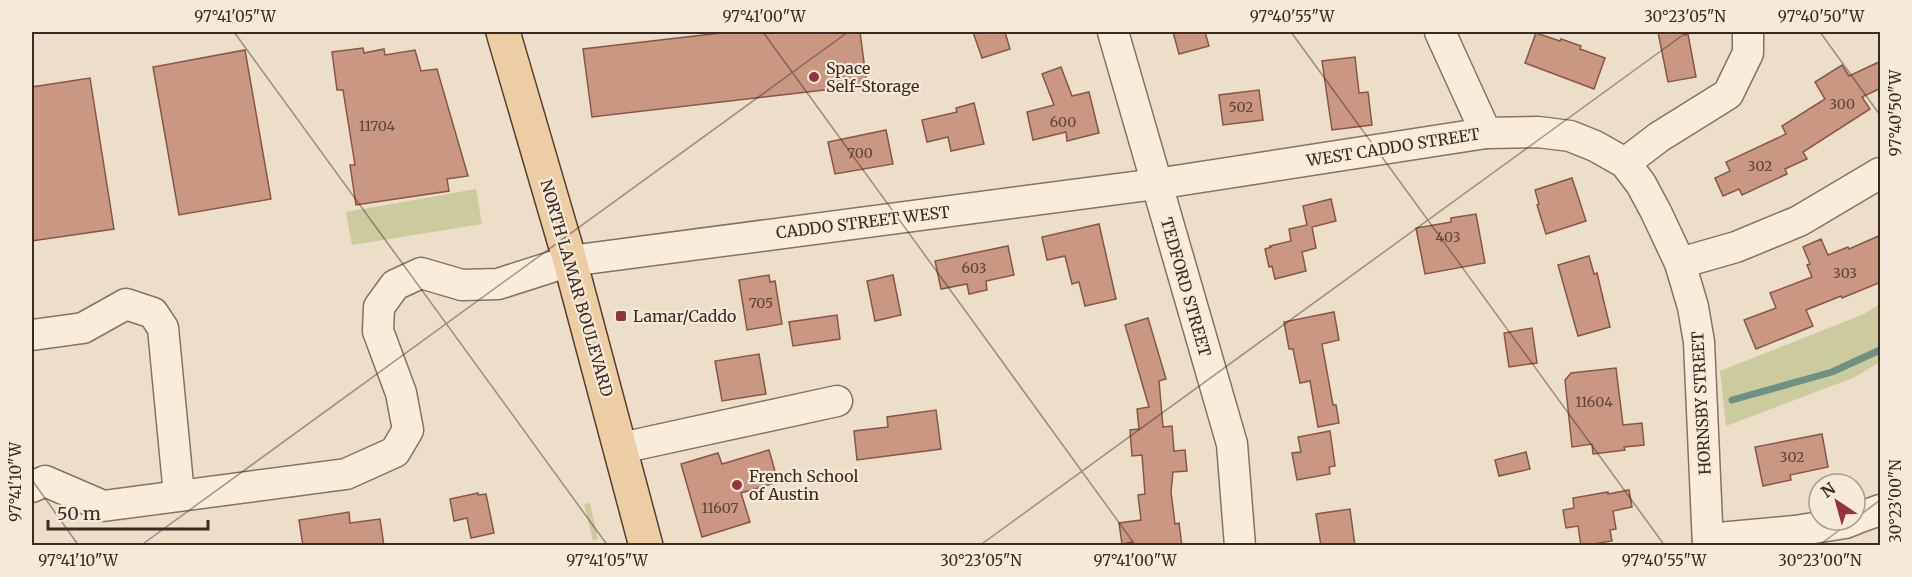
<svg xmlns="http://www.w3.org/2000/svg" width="1912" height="577" font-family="Merriweather,serif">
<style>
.green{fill:#cbcb9e}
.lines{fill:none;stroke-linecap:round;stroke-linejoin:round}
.stream{stroke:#719084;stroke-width:7}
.building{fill:#c99782;stroke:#875746;stroke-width:1.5}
.minor-casing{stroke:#89705f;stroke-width:33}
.major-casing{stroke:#583f32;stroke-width:36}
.minor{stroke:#f8eddd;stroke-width:30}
.major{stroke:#edcea4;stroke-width:33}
.ticks{fill:none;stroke:#3a2a21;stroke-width:1.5;stroke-opacity:0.45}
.poi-dot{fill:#96313e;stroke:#f5e9d9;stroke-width:2}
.labels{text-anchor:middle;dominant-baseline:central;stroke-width:4.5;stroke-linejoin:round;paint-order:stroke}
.number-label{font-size:14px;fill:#5e4539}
.poi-label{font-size:16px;fill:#3a2a21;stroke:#f5e9d9;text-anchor:start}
.street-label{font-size:16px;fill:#3a2a21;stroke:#f5e9d9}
.neatline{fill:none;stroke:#3a2a21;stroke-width:2}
.ticks-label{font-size:15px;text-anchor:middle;fill:#3a2a21}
</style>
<rect width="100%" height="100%" fill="#eddeca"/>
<g class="green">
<path d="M476,189l6,35 -130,21 -6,-33z"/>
<path d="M1880,304v58l-27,16 -127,48 -6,-55 144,-57z"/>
<path d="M590,503l8,36 -5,2 -9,-37z"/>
</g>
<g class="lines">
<path class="stream" d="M1732,400l100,-28 48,-22"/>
</g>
<g class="building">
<path d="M729,32h131l7,53 -275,32 -9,-68z"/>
<path d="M973,32h32l5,17 -28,9z"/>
<path d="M1173,32h32l4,14 -30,8z"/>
<path d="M1658,32h27v3l3,-1 8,43 -28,5z"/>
<path d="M1536,33l24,8 1,-2 20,7 -1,3 25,9 -11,31 -69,-26z"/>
<path d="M363,48l1,5 20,-4 1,6 30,-5 6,21 16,-2 31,107 -21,3 2,12 -93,14 -6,-40h5l-12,-75h-6l-5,-38z"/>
<path d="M245,50l26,149 -92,16 -26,-148z"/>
<path d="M1355,57l4,36 9,-1 4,33 -40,5 -10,-69z"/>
<path d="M1881,61v27l-19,9 8,12 -67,43 4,7 -22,10 2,5 -45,21 -3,-6 -16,7 -8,-18 15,-7 -4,-9 60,-28 -4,-8 43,-27 -10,-17 27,-17 7,11z"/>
<path d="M1061,67l11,29 17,-4 10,41 -32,8 -1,-9 -33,8 -6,-28 27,-7 -12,-31z"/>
<path d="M90,78l24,151 -82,12v-154z"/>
<path d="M1259,90l4,30 -40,5 -4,-30z"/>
<path d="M974,103l10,41 -33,7 -3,-14 -21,5 -5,-22 35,-8 -1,-4z"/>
<path d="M886,130l7,34 -58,10 -7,-32z"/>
<path d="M1572,178l14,43 -40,13 -9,-29 2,-1 -4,-14z"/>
<path d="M1331,199l5,22 -24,6 4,21 -14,4 4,19 -31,8 -3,-13 -3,1 -4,-18 6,-2 -1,-1 21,-5 -2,-12 18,-4 -4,-19z"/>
<path d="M1476,214l9,49 -60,11 -9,-46 35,-6v-4z"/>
<path d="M1099,224l17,75 -31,7 -6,-24 -7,2 -7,-28 -18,4 -5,-23z"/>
<path d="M1881,235v47l-39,16 -1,-2 -35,14 7,16 -57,23 -12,-29 32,-12 -6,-15 42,-16 -5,-12 3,-1 -7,-17 18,-8 7,16 20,-8 1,2z"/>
<path d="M1008,246l6,29 -28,6 1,9 -18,4 -2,-10 -26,5 -6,-28z"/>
<path d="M1589,256l5,18 3,-1 13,54 -32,9 -20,-71z"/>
<path d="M769,275l1,7 5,-1 7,43 -35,6 -8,-50z"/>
<path d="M893,275l8,40 -26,6 -8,-40z"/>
<path d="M1334,312l5,28 -17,4 11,61h3l3,18 -21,4 -8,-46 -10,2 -7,-34h-4l-5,-27z"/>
<path d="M837,315l3,24 -47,7 -4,-24z"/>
<path d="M1148,318l18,61 -7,2 4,46 9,-1 2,25 11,-1 2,21 -14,1 -2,20 4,32 4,-1 3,23h-49l-1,-4 -10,2 -3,-21 22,-3 -3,-25 7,-1 -3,-39 -10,1 -2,-26 9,-1 -2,-20 12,-2 -24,-82z"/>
<path d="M1532,328l5,35 -28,4 -5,-34z"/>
<path d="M759,354l7,40 -44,7 -7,-40z"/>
<path d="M1616,368l7,57 19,-2 2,22 -20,2 1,3 -32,4 -1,-10 -20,3 -7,-67 6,-7z"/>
<path d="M936,410l5,39 -84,11 -3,-29 34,-4 -1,-10z"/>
<path d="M1330,431l5,35 -6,1 1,7 -33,6 -5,-27 9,-1 -3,-15z"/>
<path d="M1822,434l6,33 -38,8 1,5 -28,6 -8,-39z"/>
<path d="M769,450l9,32 -37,11 9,29 -48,15 -21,-73 37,-11 4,11z"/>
<path d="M1526,452l4,17 -31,7 -4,-16z"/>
<path d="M1629,490l3,17 -19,4 3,18 -6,1 2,11 -31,5 -3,-20 -12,2 -3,-18 11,-2 -1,-10 35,-6v2z"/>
<path d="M478,493v2l8,-1 8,39 -23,5 -4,-20 -13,3 -4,-22z"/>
<path d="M1350,509l5,37h-34l-5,-32z"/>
<path d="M349,512l1,11 30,-4 4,27h-81l-4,-26z"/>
</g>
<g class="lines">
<g class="minor-casing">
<g id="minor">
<path d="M1113,32l119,412 8,102"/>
<path d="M1440,32l46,101"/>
<path d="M1625,163l34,-26 69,-43 20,-41v-21"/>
<path d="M1680,263l56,-16 63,-26 81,-48"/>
<path d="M32,335l51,-7 43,-24 27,9 10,15 16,167"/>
<path d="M621,448l216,-47"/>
<path d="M32,487l13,-6 58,25 243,-32 49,-22 13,-22 -7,-37 -23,-62 1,-24 16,-22 26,-12 41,12 36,-1 72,-23 586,-77 330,-51 52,-1 32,4 25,10 30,17 16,21 15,28 24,51 13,44 6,35 9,204"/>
<path d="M1855,519l25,-9"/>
<path d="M1708,539l87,-8 50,-8 8,-3"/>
</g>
</g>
<g class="major-casing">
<path id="major" d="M503,32l67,229 76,285"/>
</g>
<use href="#minor" class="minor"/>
<use href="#major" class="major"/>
</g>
<path class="ticks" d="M234,32l374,514M763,32l373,514M1291,32l374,514M1820,32l60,83M32,480l47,66M1855,519l25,-19M140,546l708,-514M979,546l708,-514M1818,546l35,-26"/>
<g class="poi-dot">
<circle cx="814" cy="77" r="6"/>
<rect x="615" y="310" width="12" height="12" rx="3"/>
<circle cx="737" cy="485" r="6"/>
</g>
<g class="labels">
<g class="number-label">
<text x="1842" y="104">300</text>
<text x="1241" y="107">502</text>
<text x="1063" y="122">600</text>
<text x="377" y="126">11704</text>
<text x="860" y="153">700</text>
<text x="1760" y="166">302</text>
<text x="1448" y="237">403</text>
<text x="974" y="268">603</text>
<text x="1845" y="273">303</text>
<text x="761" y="303">705</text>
<text x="1594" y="402">11604</text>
<text x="1792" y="457">302</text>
<text x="720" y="508">11607</text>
</g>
<g class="poi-label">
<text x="826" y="68">Space<tspan x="826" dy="18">Self-Storage</tspan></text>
<text x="633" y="316">Lamar/Caddo</text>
<text x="749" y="476">French School<tspan x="749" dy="18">of Austin</tspan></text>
</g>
<g class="street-label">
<text transform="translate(1393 147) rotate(-9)">WEST CADDO STREET</text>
<text transform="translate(863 222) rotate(-7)">CADDO STREET WEST</text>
<text transform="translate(1186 287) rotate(74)">TEDFORD STREET</text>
<text transform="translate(577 288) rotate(74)">NORTH LAMAR BOULEVARD</text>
<text transform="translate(1701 403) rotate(-93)">HORNSBY STREET</text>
</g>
</g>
<rect width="1912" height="577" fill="none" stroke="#f5e9d9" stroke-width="66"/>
<g transform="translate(1837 502) rotate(324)"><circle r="28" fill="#f5e9d9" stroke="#aa9d8f" stroke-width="1.5"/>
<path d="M0-4.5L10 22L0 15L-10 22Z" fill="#96313e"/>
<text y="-9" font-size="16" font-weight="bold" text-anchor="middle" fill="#3a2a21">N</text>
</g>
<path d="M48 520v9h160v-9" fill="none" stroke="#3a2a21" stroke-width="3"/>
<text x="57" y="520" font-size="18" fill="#3a2a21" stroke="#f5e9d9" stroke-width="4.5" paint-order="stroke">50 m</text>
<rect x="33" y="33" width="1846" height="511" class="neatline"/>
<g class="ticks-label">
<text x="235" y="22">97°41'05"W</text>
<text x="764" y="22">97°41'00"W</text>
<text x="1292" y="22">97°40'55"W</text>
<text x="1685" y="22">30°23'05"N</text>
<text x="1821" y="22">97°40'50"W</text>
<text transform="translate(1896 113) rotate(-90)" y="5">97°40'50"W</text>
<text transform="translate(16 482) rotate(-90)" y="5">97°41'10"W</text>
<text transform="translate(1896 501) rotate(-90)" y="5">30°23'00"N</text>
<text x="78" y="566">97°41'10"W</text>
<text x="607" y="566">97°41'05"W</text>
<text x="981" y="566">30°23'05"N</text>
<text x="1135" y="566">97°41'00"W</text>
<text x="1664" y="566">97°40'55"W</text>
<text x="1820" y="566">30°23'00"N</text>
</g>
</svg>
